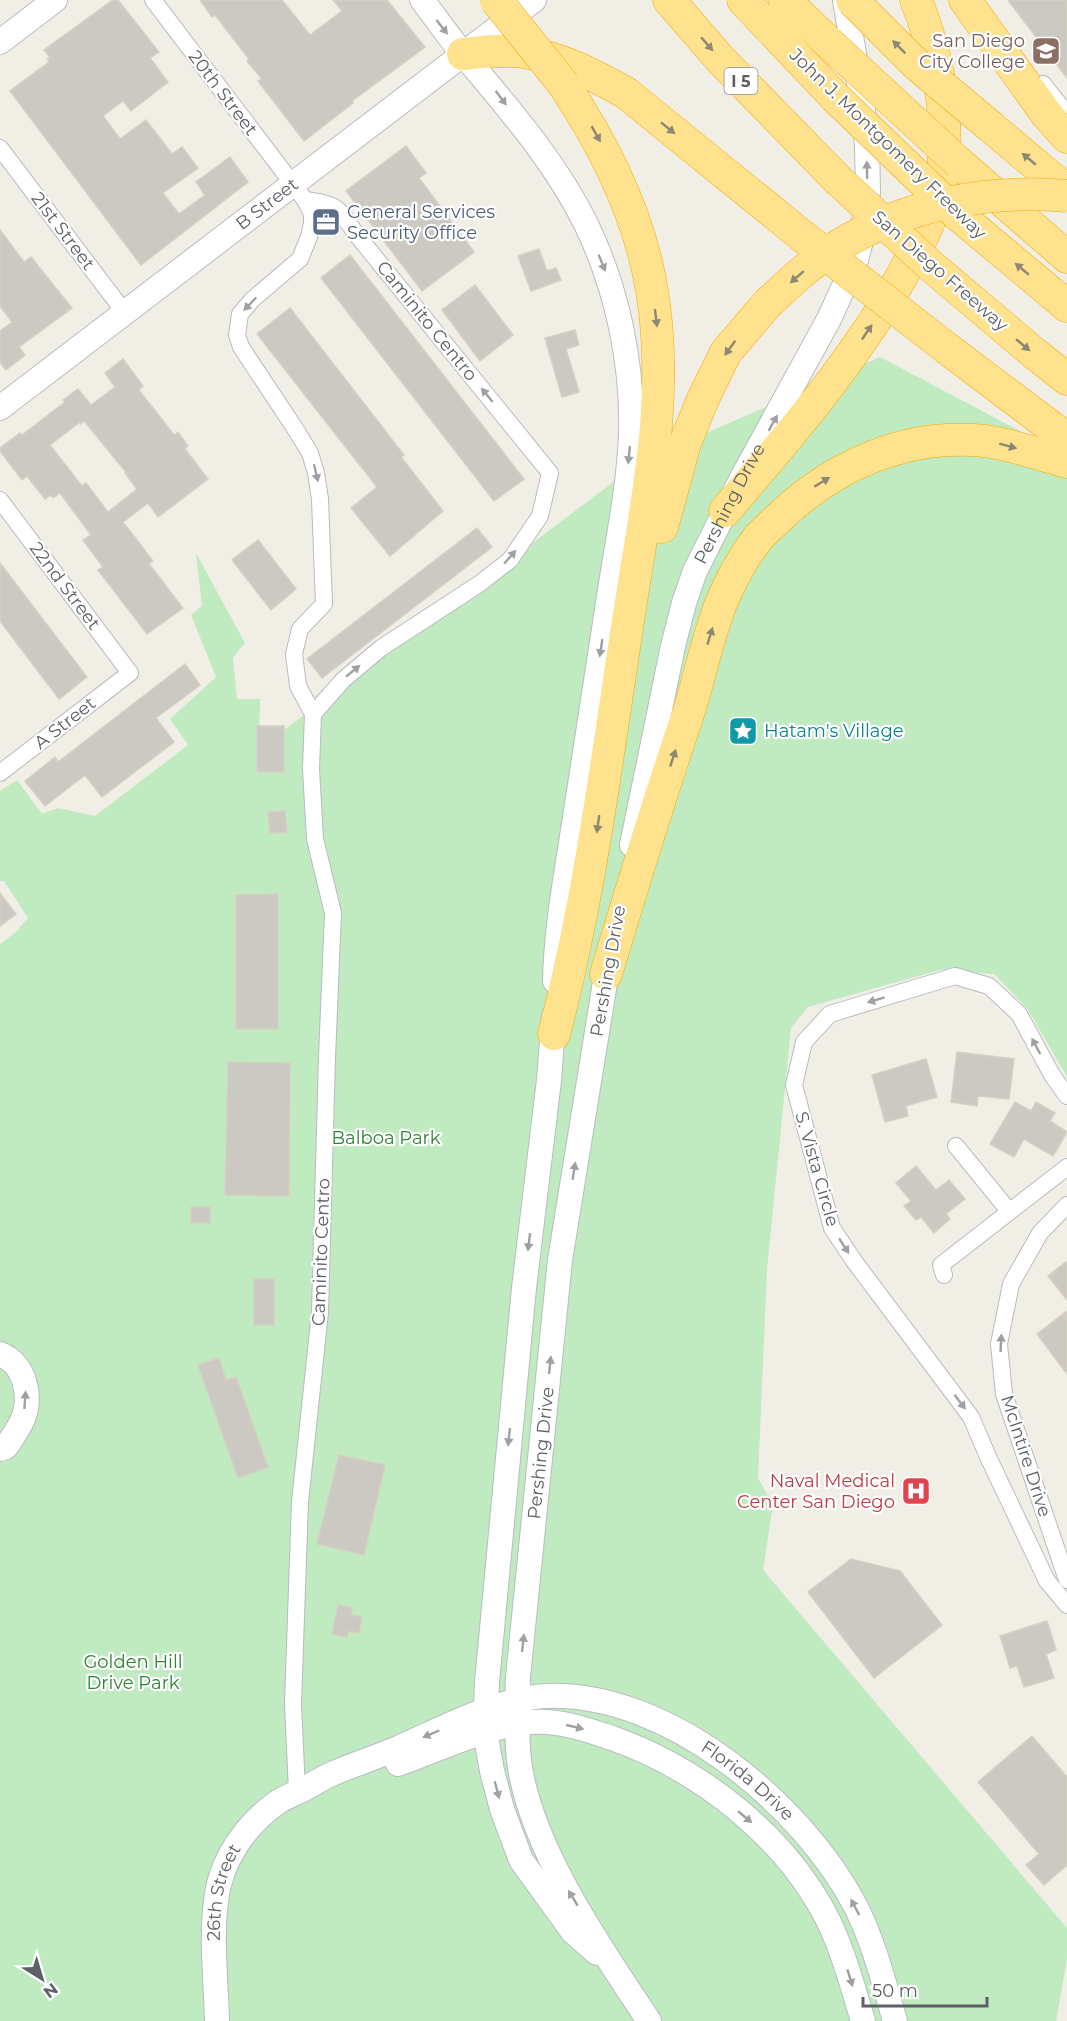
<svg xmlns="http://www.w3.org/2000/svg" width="1067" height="2021" font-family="Montserrat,sans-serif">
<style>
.green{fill:#c0eac0}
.building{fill:#ccc8c2;stroke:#d6d0c3;stroke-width:1.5;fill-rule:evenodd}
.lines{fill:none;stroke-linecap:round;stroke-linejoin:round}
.street-casing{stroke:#b8bbc0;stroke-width:18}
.secondary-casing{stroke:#b9bcc2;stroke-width:26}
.highway-casing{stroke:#f6a900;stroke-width:33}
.street{stroke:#fff;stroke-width:16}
.secondary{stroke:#fff;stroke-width:24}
.highway{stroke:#ffe28e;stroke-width:32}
.highway-bridge-casing{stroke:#f6a900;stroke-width:33;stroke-linecap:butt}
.highway-bridge{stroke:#ffe28e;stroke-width:32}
.oneway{fill:#9ea0a4}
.oneway2{fill:#8e8873}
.labels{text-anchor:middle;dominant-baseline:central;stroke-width:4.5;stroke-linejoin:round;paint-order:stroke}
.shield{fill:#fff;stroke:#8e9095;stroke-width:1.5}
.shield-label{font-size:16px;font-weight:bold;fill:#5d6167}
.education-label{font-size:18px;fill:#785e54;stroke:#fff;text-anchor:end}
.street-label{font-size:18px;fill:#5d6167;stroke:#fff}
.service-label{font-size:18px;fill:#4e5e75;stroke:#fff;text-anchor:start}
.culture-label{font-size:18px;fill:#0d838f;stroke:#fff;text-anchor:start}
.park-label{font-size:18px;fill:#2e8532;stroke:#fff}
.health-label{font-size:18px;fill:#be3a42;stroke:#fff;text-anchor:end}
</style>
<rect width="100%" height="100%" fill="#f1eee5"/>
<path class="green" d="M880,357l187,99v621l-40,-69 -33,-34 -54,-4 -132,37 -17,21 -24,241 -9,209 15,27 -10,65 304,358v31l-11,62h-1056v-1077l15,-11 13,-15 -24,-37h-4v-90l17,-11 25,34 16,-6 37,8 93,-71 -18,-26 46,-42 -25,-62 11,-9 -6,-53 49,90 -12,15 4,41h23l-1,50 381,-287z"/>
<g class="building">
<path d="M113,0h5l41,52 -9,6 18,24 -37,29 -8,-10 -20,15 17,23 26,-19 26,34 10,-7 16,21 -35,25 16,21 26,-19 -9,-13 34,-25 18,25 -107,83 -131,-174 39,-29 -2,-3 3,-2 -6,-7z"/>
<path d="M200,0h82l28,35 32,-24 -9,-11h54l38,47 -73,54 1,2 -49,38 -46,-60 4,-2 -15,-18 2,-2 -34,-44 -3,2z"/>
<path d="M1008,0h59v78z"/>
<path d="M406,146l20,27 -7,5 55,74 -52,39 -76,-100z"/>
<path d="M0,230l24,32 7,-5 41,51 -53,39 6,8 -19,15 -6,-8v-31l12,-9 -12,-16z"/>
<path d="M539,249l8,22 9,-3 5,12 -30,11 -13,-35z"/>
<path d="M350,255l174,224 -30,22 -173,-223z"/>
<path d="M475,285l38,50 -33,26 -38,-51z"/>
<path d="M290,308l114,147 -3,2 42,54 -53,45 -39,-48 26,-21 -120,-153z"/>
<path d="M575,330l4,15 -13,4 13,43 -17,5 -17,-59z"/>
<path d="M123,359l20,27 -4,4 35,45 4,-3 10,14 -3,3 23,30 -50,38 -10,-14 -25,19 30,39 -4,3 34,44 -36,26 -49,-64 5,-3 -20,-27 8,-5 -31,-42 -7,5 -2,-3 -6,4 -18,-23 -5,4 -22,-29v-3l20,-15 2,2 43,-33 -2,-2 15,-11 13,16 24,-18 -10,-14zM84,421l42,51 -1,1 12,16 -29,23 -22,-29 -4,3 -32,-41 30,-23 1,2z"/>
<path d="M477,528l15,19 -170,131 -15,-19z"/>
<path d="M258,540l38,49 -25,21 -39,-50z"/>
<path d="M0,563l87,114 -28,22 -59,-78z"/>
<path d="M185,664l15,21 -44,33 18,24 -72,55 -17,-22 -40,31 -20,-25 30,-24 3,5z"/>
<rect x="257" y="726" width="27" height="46"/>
<path d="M285,811l2,21 -17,1 -2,-21z"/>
<path d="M0,893l16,21 -16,12z"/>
<path d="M278,894v135h-42v-134z"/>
<path d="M957,1052l57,7 -5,40 -31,-3 -1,10 -26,-4z"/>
<path d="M926,1059l11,38 -31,9 2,10 -23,6 -13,-47z"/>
<path d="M228,1062l62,1 -1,133 -64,-1z"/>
<path d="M1015,1102l16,9 5,-9 19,11 -5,8 17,11 -14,24 -29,-17 -10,18 -24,-13z"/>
<path d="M916,1166l20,24 13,-10 16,19 -19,15 4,5 -16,14 -13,-16 -5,3 -12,-14 7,-5 -15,-18z"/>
<rect x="191" y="1207" width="19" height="16"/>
<path d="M1067,1261v39l-19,-24z"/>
<rect x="254" y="1279" width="20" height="46"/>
<path d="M1067,1311v63l-30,-40z"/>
<path d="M219,1358l7,22 10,-3 32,90 -30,11 -40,-113z"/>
<path d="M339,1455l46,10 -21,90 -47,-11z"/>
<path d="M851,1559l49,12 42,54 -68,53 -66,-86z"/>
<path d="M338,1605l14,3 -1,7 11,2 -3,16 -11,-2 -1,6 -15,-3z"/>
<path d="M1047,1621l9,29 -10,4 8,24 -30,9 -7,-21 -7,2 -10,-32z"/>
<path d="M1032,1736l35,41v88l-23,20 -18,-20 13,-11 -61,-72z"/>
</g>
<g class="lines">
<g class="street-casing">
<g id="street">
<path d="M153,0l152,200 7,14v9l-3,14 -9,22 -47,40 -13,15 -3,21 4,12 53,80 16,26 6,20 4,26 4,105 -24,25 -6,25 4,32 15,28 -2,55 4,70 18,74 -6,144 -7,255 -20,190 -7,201 4,89"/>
<path d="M1043,84l24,30"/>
<path d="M0,148l125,165"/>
<path d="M305,200c34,5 32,6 51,34l194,239 -10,43 -30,44 -31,24 -98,64 -38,32 -30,34"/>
<path d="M0,500l130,173 -130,100"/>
<path d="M1067,1096l-15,-21 -33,-61 -30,-28 -34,-10 -125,38 -26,28 -10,43 38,143 22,33 117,156 18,42 58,122 20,24"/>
<path d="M956,1146l53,65"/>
<path d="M1067,1205l-27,28 -29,51 -12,60 5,50 63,186"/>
<path d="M944,1275l-3,-10 126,-98"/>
</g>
</g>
<g class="secondary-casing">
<g id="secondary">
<path d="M422,0c14,18 27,37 41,54 45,54 92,107 123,170 31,64 47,139 45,210 -2,52 -13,105 -21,156 -12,78 -24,156 -36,234 -8,52 -18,105 -19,157"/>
<path d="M0,42l55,-42"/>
<path id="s1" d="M0,408l534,-408"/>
<path id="s2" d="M632,845l41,-199 11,-43 11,-32 48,-95 86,-157 27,-59 6,-23 6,-45 -1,-47 -5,-43 -17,-102"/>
<path d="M609,958l-49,302 -42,417c-1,28 -2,55 1,83 10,86 83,190 130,261"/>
<path d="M554,1016l-5,64 -25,208 -37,394 -2,50 7,39 10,38 19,51 52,72 24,21"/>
<path d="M0,1354c26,10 33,45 21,69 -4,8 -10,16 -15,24l-6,2"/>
<path d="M398,1764c43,-15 102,-45 148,-42 22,1 45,9 66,16 89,32 174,98 217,184 15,32 24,66 34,99"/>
<path id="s3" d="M217,2021c-1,-40 -6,-81 -1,-120 4,-40 30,-77 62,-99 9,-6 19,-9 28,-14 9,-5 18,-11 28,-15 21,-9 43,-16 64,-25 44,-19 98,-49 147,-52 122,-6 258,109 311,211 18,36 28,76 39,114"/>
</g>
</g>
<g class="highway-casing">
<g id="highway">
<path d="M669,0l51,59 118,121"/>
<path d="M743,0l92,97"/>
<path d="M785,0l43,42"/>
<path d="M965,0l82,115 20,22"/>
<path d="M463,54c19,-2 41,-5 60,-2 37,5 71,23 103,41l175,142"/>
<path d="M991,127l76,64"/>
<path d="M959,163l108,94"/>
<path d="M957,214l110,92"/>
<path d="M931,266l103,87 33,26"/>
<path d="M949,350l118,89"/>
<path d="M725,511c66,-77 139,-161 186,-252 13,-24 25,-49 30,-76 10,-62 -2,-125 -25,-183"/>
<path d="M662,527l23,-84 18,-44 23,-47 42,-49"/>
<path d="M606,974c26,-87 53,-174 82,-260 12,-37 19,-76 34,-113 9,-21 22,-45 36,-63 8,-9 18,-17 26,-25 52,-48 119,-77 190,-73 31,2 63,14 93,22"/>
<path d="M554,1034c35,-133 52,-270 73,-406 16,-112 44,-224 25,-337 -12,-75 -46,-143 -88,-206"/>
</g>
</g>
<use href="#street" class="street"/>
<use href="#secondary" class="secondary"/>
<use href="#highway" class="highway"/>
<g class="highway-bridge-casing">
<g id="highway-bridge">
<path d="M496,0l68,85"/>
<path d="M852,0l65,65 74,62"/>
<path d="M828,42l131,121"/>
<path d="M835,97l122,117"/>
<path d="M838,180l93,86"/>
<path d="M801,235l148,115"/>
<path d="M768,303c21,-19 42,-40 67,-55 67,-43 153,-59 232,-52"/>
</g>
</g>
<use href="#highway-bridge" class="highway-bridge"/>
</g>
<defs><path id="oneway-solid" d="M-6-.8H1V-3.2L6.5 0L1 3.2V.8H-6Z" transform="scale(1.5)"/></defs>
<g class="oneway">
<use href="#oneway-solid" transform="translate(442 27) rotate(52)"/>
<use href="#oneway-solid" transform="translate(501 98) rotate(53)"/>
<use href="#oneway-solid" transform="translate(867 170) rotate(-91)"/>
<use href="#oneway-solid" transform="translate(602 263) rotate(68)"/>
<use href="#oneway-solid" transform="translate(250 304) rotate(134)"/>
<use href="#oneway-solid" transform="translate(487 395) rotate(-129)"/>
<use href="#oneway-solid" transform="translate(773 423) rotate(-61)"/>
<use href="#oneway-solid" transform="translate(629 455) rotate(96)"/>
<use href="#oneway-solid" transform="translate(316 473) rotate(77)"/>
<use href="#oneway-solid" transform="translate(510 557) rotate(-49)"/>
<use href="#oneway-solid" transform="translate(601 648) rotate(99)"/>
<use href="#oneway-solid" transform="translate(353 671) rotate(-39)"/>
<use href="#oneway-solid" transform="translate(876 1000) rotate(163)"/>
<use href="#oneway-solid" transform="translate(1036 1046) rotate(-118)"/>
<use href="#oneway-solid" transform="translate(574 1171) rotate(-81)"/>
<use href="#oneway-solid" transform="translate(529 1242) rotate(97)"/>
<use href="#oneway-solid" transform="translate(844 1246) rotate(57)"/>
<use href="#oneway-solid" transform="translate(1001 1343) rotate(-87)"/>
<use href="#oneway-solid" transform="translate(550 1365) rotate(-84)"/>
<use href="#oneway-solid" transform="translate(25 1400) rotate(-86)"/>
<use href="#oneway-solid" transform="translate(960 1402) rotate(53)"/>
<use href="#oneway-solid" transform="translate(509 1437) rotate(96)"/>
<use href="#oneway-solid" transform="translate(523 1643) rotate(-84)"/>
<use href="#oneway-solid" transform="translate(575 1727) rotate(13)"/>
<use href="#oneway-solid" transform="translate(431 1734) rotate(157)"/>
<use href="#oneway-solid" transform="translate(497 1790) rotate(75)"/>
<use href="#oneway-solid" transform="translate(745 1817) rotate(40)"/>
<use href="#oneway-solid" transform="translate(573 1898) rotate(-121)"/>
<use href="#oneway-solid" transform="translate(855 1907) rotate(-118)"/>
<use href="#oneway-solid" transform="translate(850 1978) rotate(73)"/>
</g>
<g class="oneway2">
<use href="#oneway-solid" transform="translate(707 44) rotate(49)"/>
<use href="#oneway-solid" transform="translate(899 47) rotate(-135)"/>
<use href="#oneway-solid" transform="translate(668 128) rotate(39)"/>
<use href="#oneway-solid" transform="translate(596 134) rotate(61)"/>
<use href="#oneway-solid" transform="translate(1029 159) rotate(-140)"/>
<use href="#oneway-solid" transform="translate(1022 269) rotate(-140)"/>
<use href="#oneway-solid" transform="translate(797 277) rotate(139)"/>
<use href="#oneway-solid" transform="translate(656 318) rotate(83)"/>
<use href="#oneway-solid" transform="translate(867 332) rotate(-56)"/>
<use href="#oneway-solid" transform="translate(1023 345) rotate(40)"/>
<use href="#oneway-solid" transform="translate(730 348) rotate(126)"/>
<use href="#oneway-solid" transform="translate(1008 446) rotate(15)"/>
<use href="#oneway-solid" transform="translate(822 482) rotate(-31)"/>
<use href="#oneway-solid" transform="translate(710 636) rotate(-73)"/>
<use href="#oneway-solid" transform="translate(673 758) rotate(-72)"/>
<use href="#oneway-solid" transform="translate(598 824) rotate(98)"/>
</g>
<defs>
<g id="university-square" transform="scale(1.5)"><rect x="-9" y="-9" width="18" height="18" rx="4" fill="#8d6e63" stroke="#fff"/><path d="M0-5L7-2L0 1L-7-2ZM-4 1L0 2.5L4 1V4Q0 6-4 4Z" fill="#fff"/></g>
<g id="office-square" transform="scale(1.5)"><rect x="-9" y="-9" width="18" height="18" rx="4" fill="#5c6f8a" stroke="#fff"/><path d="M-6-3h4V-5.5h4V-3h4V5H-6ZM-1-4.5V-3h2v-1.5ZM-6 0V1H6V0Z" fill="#fff"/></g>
<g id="sight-square" transform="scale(1.5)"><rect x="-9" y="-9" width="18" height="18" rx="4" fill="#0f9aa8" stroke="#fff"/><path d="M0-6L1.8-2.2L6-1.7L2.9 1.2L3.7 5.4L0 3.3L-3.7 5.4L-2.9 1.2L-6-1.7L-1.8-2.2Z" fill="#fff"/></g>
<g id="hospital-square" transform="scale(1.5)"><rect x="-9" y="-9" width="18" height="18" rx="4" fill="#e0444e" stroke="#fff"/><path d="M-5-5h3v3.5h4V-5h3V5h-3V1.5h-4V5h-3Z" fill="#fff"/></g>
</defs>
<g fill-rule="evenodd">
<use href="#university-square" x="1046" y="51"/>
<use href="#office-square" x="326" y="222"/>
<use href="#sight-square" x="743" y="731"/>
<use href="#hospital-square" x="916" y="1491"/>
</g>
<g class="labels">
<rect class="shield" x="724.5" y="68" width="33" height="26" rx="4.5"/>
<g class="shield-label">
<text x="741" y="81">I 5</text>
</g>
<g class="education-label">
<text x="1025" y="41">San Diego<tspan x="1025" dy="21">City College</tspan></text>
</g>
<g class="street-label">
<text transform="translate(223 93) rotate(53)">20th Street</text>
<text transform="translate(888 144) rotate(44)">John J. Montgomery Freeway</text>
<text stroke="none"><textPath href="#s1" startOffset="336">B Street</textPath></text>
<text transform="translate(63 231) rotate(53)">21st Street</text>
<text transform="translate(940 271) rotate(41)">San Diego Freeway</text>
<text transform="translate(427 321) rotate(51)">Caminito Centro</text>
<text stroke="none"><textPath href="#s2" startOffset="357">Pershing Drive</textPath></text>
<text transform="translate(65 586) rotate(53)">22nd Street</text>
<text transform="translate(65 723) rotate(-38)">A Street</text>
<text transform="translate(608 971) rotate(-80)">Pershing Drive</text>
<text transform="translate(817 1169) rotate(74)">S. Vista Circle</text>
<text transform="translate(321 1252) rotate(-88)">Caminito Centro</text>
<text transform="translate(541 1453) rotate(-84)">Pershing Drive</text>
<text transform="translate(1026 1456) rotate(72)">McIntire Drive</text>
<text stroke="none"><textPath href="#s3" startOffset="754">Florida Drive</textPath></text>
<text stroke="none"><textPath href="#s3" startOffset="130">26th Street</textPath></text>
</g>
<g class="service-label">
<text x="347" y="212">General Services<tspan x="347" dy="21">Security Office</tspan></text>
</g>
<g class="culture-label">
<text x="764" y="731">Hatam's Village</text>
</g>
<g class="park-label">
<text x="386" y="1138">Balboa Park</text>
<text x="133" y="1662">Golden Hill<tspan x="133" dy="21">Drive Park</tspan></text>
</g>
<g class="health-label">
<text x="895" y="1481">Naval Medical<tspan x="895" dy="21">Center San Diego</tspan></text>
</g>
</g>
<g transform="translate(42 1979) rotate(143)" stroke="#ffffff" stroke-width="4.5" paint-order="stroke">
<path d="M0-4.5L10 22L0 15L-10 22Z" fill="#5d6167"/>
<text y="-9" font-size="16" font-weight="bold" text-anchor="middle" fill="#5d6167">N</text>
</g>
<path d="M863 1997v9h124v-9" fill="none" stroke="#5d6167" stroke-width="3"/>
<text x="872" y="1997" font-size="18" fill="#5d6167" stroke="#ffffff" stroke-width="4.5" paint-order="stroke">50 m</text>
</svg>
